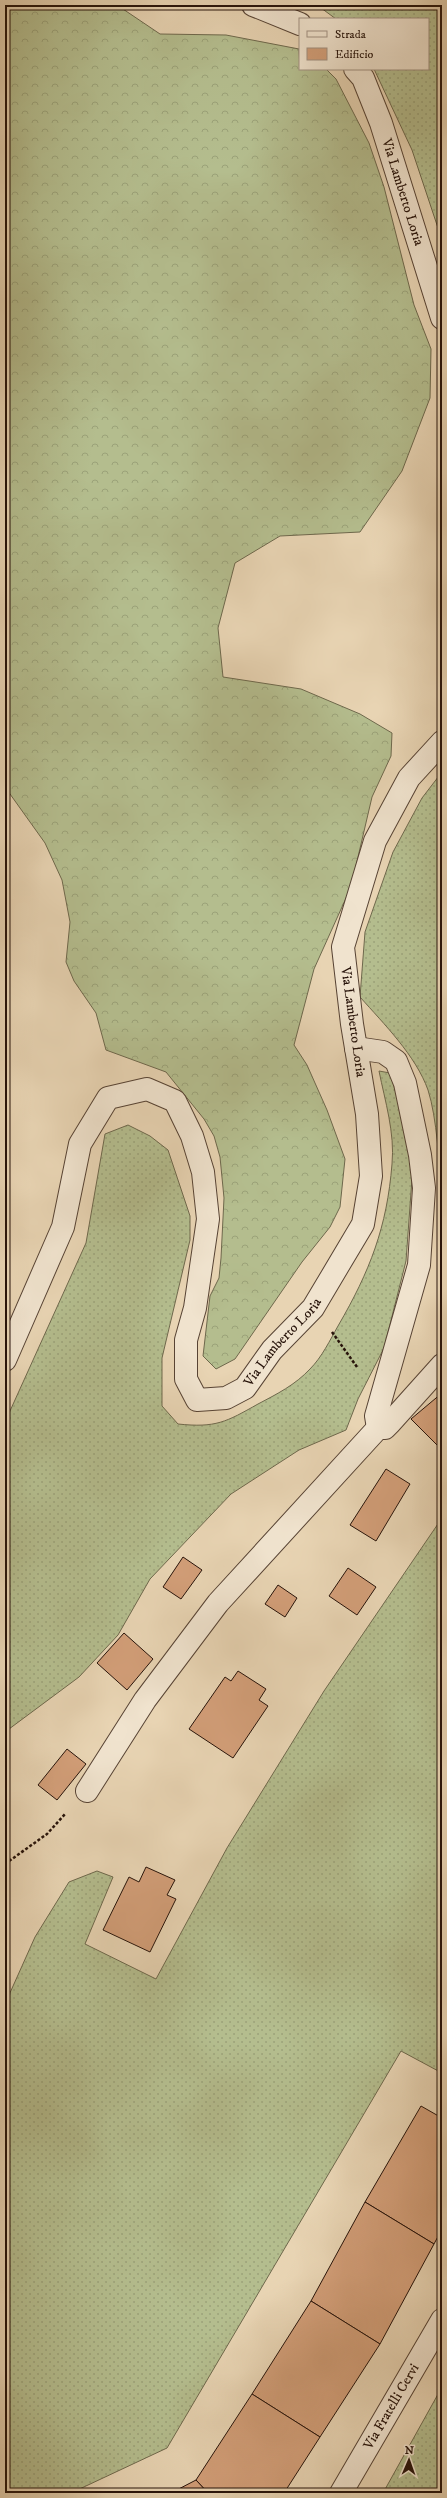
<svg xmlns="http://www.w3.org/2000/svg" width="447" height="2498" font-family="'IM FELL DW Pica',serif">
<style>
.grass{fill:url(#grass-dots);stroke:#6e684c}
.forest{fill:url(#forest-crowns);stroke:#6e684c}
.building{fill:#d29e78;stroke:#27130a}
.lines{fill:none;stroke-linecap:round;stroke-linejoin:round}
.minor-casing{stroke:#574334;stroke-width:24}
.path{stroke:#27130a;stroke-width:2.5;stroke-dasharray:3 2;stroke-linecap:butt}
.minor{stroke:#f0e3ce;stroke-width:22}
.labels{text-anchor:middle;dominant-baseline:central;stroke-width:3;stroke-linejoin:round;paint-order:stroke}
.street-label{font-size:14px;fill:#27130a;stroke:#f0e3ce}
</style>
<defs>
<pattern id="grass-dots" width="8" height="8" patternUnits="userSpaceOnUse"><rect width="8" height="8" fill="#b4bd8e"/><path d="M2 2h.1M6 6h.1" fill="none" stroke="#9ba279" stroke-width="1.8" stroke-linecap="round"/></pattern>
<pattern id="forest-crowns" width="20" height="18" patternUnits="userSpaceOnUse"><rect width="20" height="18" fill="#b4bd8e"/><path d="M2 6a3 3 0 1 1 6 0M12 15a3 3 0 1 1 6 0" fill="none" stroke="#9ba279"/></pattern>
</defs>
<rect width="100%" height="100%" fill="#e8d4b3"/>
<filter id="stains"><feTurbulence type="fractalNoise" baseFrequency=".005" numOctaves="4"/><feColorMatrix values="0 0 0 0 .2 0 0 0 0 .09 0 0 0 0 .02 0 0 0 .5 -.17"/></filter>
<radialGradient id="worn" r=".72"><stop offset=".6" stop-color="#630" stop-opacity="0"/><stop offset="1" stop-color="#630" stop-opacity=".3"/></radialGradient>
<g class="grass">
<path d="M317,5h125v235l-30,-90 -38,-81h54v-50h-92z"/>
<path d="M442,772v421c-3,-29 -5,-75 -14,-103 -12,-34 -44,-66 -68,-93l5,-65 28,-80 29,-54z"/>
<path d="M379,1071l11,2 9,30 14,62 -7,96 -22,87 -26,51 -12,31 -47,20 -68,44 -81,85 -32,56 -39,42 -74,55v-310l81,-179 19,-109 23,-9 22,11 18,14 22,66v24l-28,118v48l16,18c38,4 48,-2 80,-20 19,-10 37,-19 52,-35 12,-12 20,-29 28,-43 32,-55 49,-99 54,-162 3,-31 -7,-63 -13,-93z"/>
<path d="M442,1518v555l-41,-22 -234,397 -96,45h-66v-489l30,-67 34,-55 28,-11 16,6 -28,67 71,35 71,-131 97,-157z"/>
<path d="M442,2387v106h-59z"/>
</g>
<path class="forest" d="M5,5h112l43,29 66,1 73,14 1,20h26l10,10 33,64 15,44 30,118 17,44 -1,49 -28,73 -42,61 -80,4 -45,27 -17,65 5,49 78,12 59,25 32,19 -1,23 -19,41 -21,90 -37,82 -20,76 13,20 20,45 18,49 -5,48 -10,20 -28,35 -67,97 -19,10 -13,-13 7,-60 9,-18 2,-20 3,-60 -4,-41 -6,-21 -10,-17 -38,-47 -60,-22 -10,-37 -22,-32 -8,-19 4,-40 -8,-42 -17,-37 -40,-56z"/>
<g class="building">
<path d="M442,1393v57l-31,-31z"/>
<path d="M386,1469l24,15 -34,57 -26,-16z"/>
<path d="M183,1557l19,13 -21,29 -18,-12z"/>
<path d="M348,1568l28,19 -19,28 -28,-19z"/>
<path d="M278,1585l19,13 -12,19 -20,-13z"/>
<path d="M124,1633l29,26 -26,31 -30,-27z"/>
<path d="M238,1671l28,18 -7,11 9,6 -35,52 -44,-29 36,-52 6,4z"/>
<path d="M67,1749l19,15 -29,36 -19,-15z"/>
<path d="M146,1867l29,13 -8,15 9,4 -26,53 -47,-22 26,-53 10,5z"/>
<path d="M421,2106l21,12v111l-8,15 -69,-42z"/>
<path d="M365,2202l69,42 -54,100 -69,-43z"/>
<path d="M311,2301l69,43 -60,93 -68,-43z"/>
<path d="M252,2394l68,43 -36,56h-76l-12,-13z"/>
<path d="M196,2480l12,13h-37z"/>
</g>
<g class="lines">
<g class="minor-casing">
<g id="minor">
<path d="M253,5l47,19"/>
<path id="s1" d="M355,69l8,9 18,45 61,195"/>
<path d="M356,1048l27,4 13,9 9,22 15,72 4,33 -5,77 -43,151 2,12"/>
<path id="s2" d="M5,1360l58,-133 17,-83 28,-46 39,-9 28,12 17,35 11,36 5,47 -13,89 -9,32v39l11,21 29,-2 19,-10 27,-38 41,-42 50,-84 8,-48 -4,-62 -15,-90 -9,-77 32,-106 34,-63 33,-36"/>
<path d="M87,1791l58,-91 73,-97 160,-175h7l5,-5 52,-58"/>
<path id="s3" d="M341,2493l101,-173"/>
</g>
</g>
<g class="path">
<path d="M332,1332l25,35"/>
<path d="M5,1864l42,-30 19,-21"/>
</g>
<use href="#minor" class="minor"/>
</g>
<g class="labels">
<g class="street-label">
<text stroke="none"><textPath href="#s1" startOffset="133">Via Lamberto Loria</textPath></text>
<text transform="translate(353 1022) rotate(82)">Via Lamberto Loria</text>
<text stroke="none"><textPath href="#s2" startOffset="774">Via Lamberto Loria</textPath></text>
<text stroke="none"><textPath href="#s3" startOffset="100">Via Fratelli Cervi</textPath></text>
</g>
</g>
<rect width="447" height="2498" fill="none" stroke="#e8d4b3" stroke-width="20"/>
<rect x="6" y="6" width="435" height="2486" fill="none" stroke="#27130a" stroke-width="2"/>
<rect x="10" y="10" width="427" height="2478" fill="none" stroke="#27130a"/>
<rect x="299" y="18" width="130" height="52" fill="#f0e3ce" stroke="#a09080"/>
<rect x="307" y="31" width="20" height="6" fill="#f0e3ce" stroke="#a09080"/>
<text x="335" y="38" font-size="12" fill="#27130a">Strada</text>
<rect x="307" y="48" width="20" height="12" fill="#d29e78" stroke="#a09080"/>
<text x="335" y="58" font-size="12" fill="#27130a">Edificio</text>
<g transform="translate(409 2460) rotate(2)" stroke="#f0e3ce" stroke-width="3" paint-order="stroke">
<path d="M0-3L7 15L0 10L-7 15Z" fill="#27130a"/>
<text y="-6" font-size="11" font-weight="bold" text-anchor="middle" fill="#27130a">N</text>
</g>
<rect width="100%" height="100%" filter="url(#stains)"/>
<rect width="100%" height="100%" fill="url(#worn)"/>
</svg>
